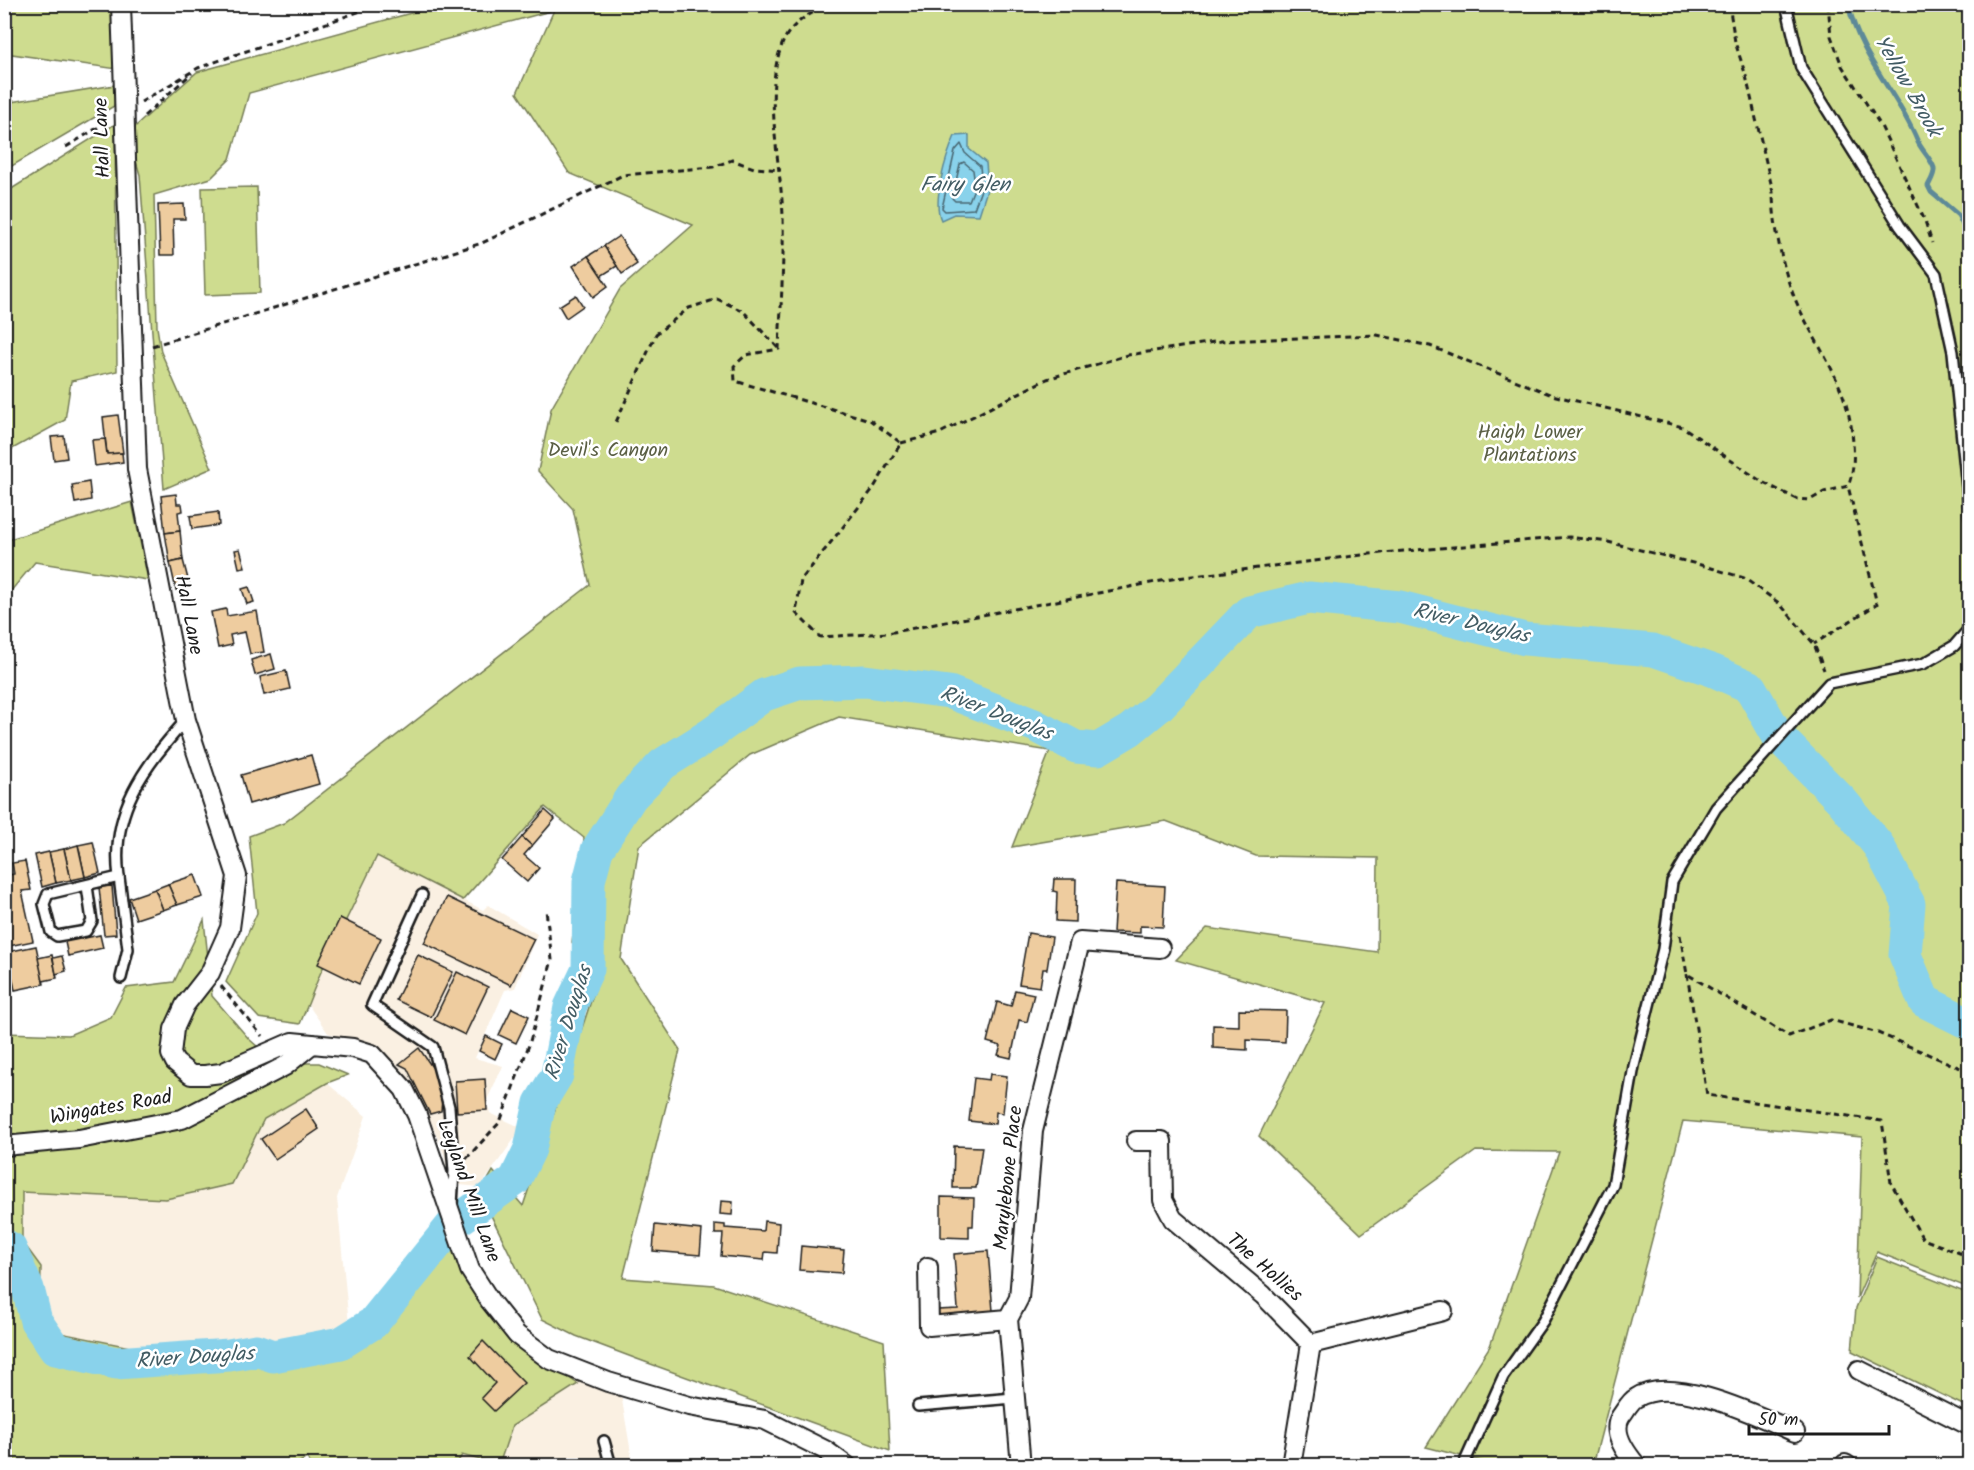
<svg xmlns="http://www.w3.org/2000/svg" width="1974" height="1470" font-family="Kalam,sans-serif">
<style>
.built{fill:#faf0e2}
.green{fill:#cedc8f;stroke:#757c56;stroke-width:1.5}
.water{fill:#89d2eb;stroke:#5d8998;stroke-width:1.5}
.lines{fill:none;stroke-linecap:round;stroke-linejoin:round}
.shore{stroke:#48656f;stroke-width:1.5}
.stream{stroke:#5d8998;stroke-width:5}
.river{stroke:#89d2eb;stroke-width:33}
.building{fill:#eecc9f;stroke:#1c1c1c;stroke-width:1.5}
.service-casing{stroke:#1c1c1c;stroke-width:14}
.minor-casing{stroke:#1c1c1c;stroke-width:22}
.path{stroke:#1c1c1c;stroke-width:3;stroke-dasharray:6 4.5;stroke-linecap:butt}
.service{stroke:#fff;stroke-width:9}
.minor{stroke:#fff;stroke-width:18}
.minor-bridge-casing{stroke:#1c1c1c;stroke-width:22;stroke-linecap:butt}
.minor-bridge{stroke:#fff;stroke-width:18}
.labels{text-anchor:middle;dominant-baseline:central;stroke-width:5;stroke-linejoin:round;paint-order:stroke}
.street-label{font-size:20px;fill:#1c1c1c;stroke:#fff}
.park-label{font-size:20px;fill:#5a5f44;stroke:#fff}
.water-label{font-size:21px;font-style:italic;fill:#425c64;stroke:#fff}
</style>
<rect width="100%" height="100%" fill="#fff"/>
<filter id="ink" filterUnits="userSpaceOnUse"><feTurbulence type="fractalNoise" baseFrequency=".0167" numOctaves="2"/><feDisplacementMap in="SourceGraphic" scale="12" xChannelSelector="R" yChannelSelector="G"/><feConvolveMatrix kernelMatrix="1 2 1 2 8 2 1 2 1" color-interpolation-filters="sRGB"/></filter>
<g filter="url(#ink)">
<g class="built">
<path d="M330,813l81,60 72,37 5,-5 49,29 -22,54 -10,2 -30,68 28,8 -16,34 3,13 32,15 -42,59 -30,-3 -6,-30 -14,-34 -28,-50 -21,-21 -53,-16 -67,-95z"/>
<path d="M327,1083l39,33 -29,82 12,127 -16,7 -153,25 -140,-28 1,-62 -19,-26v-49l144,7 66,-15 32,-65z"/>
<path d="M556,1374l65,20 12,71h-224z"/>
</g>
<g class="green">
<path d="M5,5h111l1,64 -112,-16z"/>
<path d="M440,5h1529v1283l-92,-36 -20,46 5,-161 -179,-16 -90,344h-104v-2l-63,-16 64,-101 69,-194 -83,-1 -115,83 -102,-98 66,-133 -149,-43 31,-32 170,24 1,-94 -122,-2 -90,-35 -154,26 38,-96 -211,-34 -89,38 -111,91 -18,113 59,91 -57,228 91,7 170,56 6,110 -253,-92 -61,-23 -34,-17 -62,-126 13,-22 30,35 72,-217 -23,-47 12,-104 -39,-31 -82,93 -86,-44 -57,118 -20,50 -41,-6 -33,-36 31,-69 -8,-77 35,-13 306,-238 -17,-76 -35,-38 13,-62 69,-120 73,-64 -124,-52 -52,-80 37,-83 -305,83 -19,66 -19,19 -57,17 3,132 4,25 51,116 -48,21 -24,-314 -12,-42 69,-61z"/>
<path d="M115,85l-1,21 -109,64v-67z"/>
<path d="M115,124l2,247 -46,10 -6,39 -60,33v-260z"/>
<path d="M257,187l3,106 -55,2 -3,-107z"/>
<path d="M132,502l16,78 -113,-18 -30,36v-55l8,-5z"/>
<path d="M204,920l8,76 37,43 27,24h43l29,12 -21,8 -63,36 -32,65 -66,15 -144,-7v49l19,26 -1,62 140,28 153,-25 16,-7 106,-81 59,97 64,43 -66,42 -13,39 -37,-10 -7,11 -144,-1 -4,-7 -15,8 -287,-1 -1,-432 65,2 42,-18 15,-29 48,-6z"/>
<path d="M1877,1257l92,37v114l-117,-57 4,-43z"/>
</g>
<path class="water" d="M969,135v14l17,14 2,24 -9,28 -25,-1 -13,6c-9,-19 5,-64 14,-84z"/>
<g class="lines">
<g class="shore">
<path d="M961,144l4,9 15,13 2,21 -8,22 -29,2 -3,-3 13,-57z"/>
<path d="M964,162l9,8 2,16 -6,15h-14l-3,-3 8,-34z"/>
</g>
<path class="stream" d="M1848,4c13,56 48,86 69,136 4,10 14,18 17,28 1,6 -3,12 -6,18l3,6 27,23 12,25"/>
<path class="river" d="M4,1245l6,3 18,41 8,32 19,28 61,14 113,-8 27,-5 17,6 68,-13 32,-20 81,-100 61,-43 15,-31 10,-46 17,-28 13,-68 18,-38 1,-88 8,-31 34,-53 32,-33 48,-30 53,-39 36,-12 65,-2 84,11 85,33 42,22 22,2 32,-19 28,-23 91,-95 60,-14 91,9 125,32 128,11 61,21 36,16 28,49 64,65 36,44 31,59 -4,51 19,46 46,23"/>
</g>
<g class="building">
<path d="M184,204l1,15h-12l1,36h-14l-2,-50z"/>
<path d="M619,236l18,28 -15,10 -18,-28z"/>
<path d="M604,246l13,20 -16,10 -13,-20z"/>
<path d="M588,256l20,30 -15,11 -20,-31z"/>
<path d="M576,295l7,11 -17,12 -7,-12z"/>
<path d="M118,415l5,38 -16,1 -4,-37z"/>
<path d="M64,436l3,22 -13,2 -3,-23z"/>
<path d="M105,439l2,15 15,-1 1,9 -28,4 -3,-26z"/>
<path d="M89,482l2,18 -16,3 -3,-18z"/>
<path d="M176,494l1,10h5l1,7 -5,1 2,19 -15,2 -4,-37z"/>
<path d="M218,512l1,13 -27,4 -2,-13z"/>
<path d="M180,531l3,29 -13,3 -5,-30z"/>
<path d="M240,549l5,18 -6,1 -4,-18z"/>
<path d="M183,560l7,27 -14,3 -6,-27z"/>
<path d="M249,587l5,15 -7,2 -5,-15z"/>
<path d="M226,609l1,7 30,-5 7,41 -14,2 -5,-22 -15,3 2,10 -14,3 -7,-36z"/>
<path d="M271,654l4,15 -20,6 -4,-15z"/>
<path d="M286,671l4,18 -26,6 -4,-18z"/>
<path d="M311,755l8,29 -70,20 -8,-29z"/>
<path d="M545,810l10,9 -23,27 -10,-9z"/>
<path d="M522,837l10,9 -8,9 15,13 -12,14 -25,-22z"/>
<path d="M93,842l7,31 -15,4 -7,-32z"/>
<path d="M78,845l7,32 -14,3 -7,-31z"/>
<path d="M64,849l7,31 -15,3 -7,-31z"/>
<path d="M49,852l7,31 -14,4 -7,-32z"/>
<path d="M25,861l6,29 -9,1 11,50 -29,6v-71l10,-2 -2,-11z"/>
<path d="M195,875l8,22 -26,8 -9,-21z"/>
<path d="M1054,879h22l-1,43 -19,-1 1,-29 -4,-1z"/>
<path d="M1116,883l49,3 -2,41 -23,-1v7l-27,-1z"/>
<path d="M168,884l9,21 -14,5 -8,-21z"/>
<path d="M112,886l4,48 -12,1 -5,-48z"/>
<path d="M155,889l8,21 -27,9 -7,-21z"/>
<path d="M447,897l87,42 -23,46 -87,-42z"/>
<path d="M340,918l41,20 -22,46 -41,-20z"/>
<path d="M1028,933l24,4 -5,32h-4l-3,18 -21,-3z"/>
<path d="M100,935l3,13 -35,8 -3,-14z"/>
<path d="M36,946l8,38 -29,6 -8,-38z"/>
<path d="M52,955l5,23 -14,3 -5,-23z"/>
<path d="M418,955l35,17 -22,45 -35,-17z"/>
<path d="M62,956l4,15 -10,3 -3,-16z"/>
<path d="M457,972l31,15 -23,48 -31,-15z"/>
<path d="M1015,990l19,4 -7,28 -8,-2 -8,38 -13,-3 3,-9 -14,-4 10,-40 14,4z"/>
<path d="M512,1008l17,8 -13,27 -17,-8z"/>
<path d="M1239,1010l47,1 -1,31 -38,-2v10l-34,-2v-23l26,1z"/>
<path d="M486,1036l16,8 -7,15 -16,-8z"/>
<path d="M419,1048l17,25 6,26 -1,12 -11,3 -23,-46 -8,-4z"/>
<path d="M990,1074l17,2 -4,37 -7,-1 -1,12 -26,-3 5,-43 15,2z"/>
<path d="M485,1079l2,31 -30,2 -2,-31z"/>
<path d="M306,1109l13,20 -44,30 -14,-20z"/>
<path d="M954,1146l28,1 -6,41h-23z"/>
<path d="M941,1197l33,1 -1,28h-4v12l-28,-1z"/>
<path d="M721,1201l12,1 -1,13 -12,-1z"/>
<path d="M764,1221l15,2 -2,30 -12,-1 -1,8 -43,-4 2,-22h-8v-10l10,1v3l38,3z"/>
<path d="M655,1225l47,5 -2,25 -47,-4z"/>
<path d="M801,1246l43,4 -2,23 -43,-3z"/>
<path d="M988,1251l5,60 -54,7 -1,-8 20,-1 -4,-55z"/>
<path d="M483,1341l41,42 -30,28 -13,-13 14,-15 -25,-27z"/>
</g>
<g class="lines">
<g class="service-casing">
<g id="service">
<path d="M1786,4l15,64 99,158 36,48 17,78 17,165"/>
<path d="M119,877l9,72 -7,29"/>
<path d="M87,886l5,35 -6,10 -29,5 -6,-4 -7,-28 4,-10 71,-17c-9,-66 25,-110 67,-157"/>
<path d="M422,895l-50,110 61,42 16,60 5,64 -2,34"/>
<path d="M918,1406l96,-8"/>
<path d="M604,1441l7,25"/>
<path d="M1463,1466l40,-89 40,-56 70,-136 21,-119 29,-117 9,-67 44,-74 113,-125 94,-19 31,-18 14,-16 2,-13"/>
</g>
</g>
<g class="minor-casing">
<g id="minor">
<path d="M121,4l3,88"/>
<path d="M125,130l12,339 49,251 51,156 -7,52 -20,45 -25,32 -11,24 -3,25 4,8 16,13h14l16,-2 71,-31 61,6 19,6 32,35 13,26 53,155 20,31 27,34 32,24 59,23 81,24 76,14 60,30 22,16"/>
<path d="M1136,1141h26l1,59 10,19 90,76 48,49 -20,122"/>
<path d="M4,1146l75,-7 103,-20 103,-53 27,-22"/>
<path d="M928,1267l1,59 79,-7"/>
<path d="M1311,1344l132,-33"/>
<path d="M1859,1370l111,56"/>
<path d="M1845,1464l3,2"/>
<path d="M1021,1466l-13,-147 11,-21 14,-167 47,-189 80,6"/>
<path d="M1637,1466c-10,-12 -27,-34 -16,-50 4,-5 9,-15 15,-18 37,-24 122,18 159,34"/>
</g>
</g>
<g class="path">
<path d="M832,4c-18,7 -37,16 -47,34 -24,48 -4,125 -2,178 1,44 -2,88 -4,133l-33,6 -12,11 1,15 135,39 31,23 -28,46 -72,91 -5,33 24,24 68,-4 289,-55 193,-24 199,-17 39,5 97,24 39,12 35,25 35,41 10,26"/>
<path d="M1729,4l6,38 11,34 27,116c0,27 8,68 17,94 19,53 54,87 62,146 2,19 3,37 -4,54"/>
<path d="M1828,4l3,32 11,30 39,60 44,95 7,22"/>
<path d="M141,102l57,-34 183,-64"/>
<path d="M144,116l48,-43"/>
<path d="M66,147l41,-25"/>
<path d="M152,346l330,-103 141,-68 90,-8 19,-7 22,8 27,2"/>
<path d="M616,422l40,-88 33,-26 28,-9 26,12 36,38"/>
<path d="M901,443l39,-10 107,-54 81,-24 93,-14 156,-6 53,11 122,49 131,32 79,55 35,17 13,1 14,-8 24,-6 29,118 -63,40"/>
<path d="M1680,935l7,39 102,62 42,-16 47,13 92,39"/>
<path d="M1687,974l20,121 175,26 9,62 32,56 47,18"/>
<path d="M221,986l41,50"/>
<path d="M466,1159l34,-37 29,-77 23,-85 -6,-50"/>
</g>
<use href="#service" class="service"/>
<use href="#minor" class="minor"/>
<g class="minor-bridge-casing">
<path id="minor-bridge" d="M124,92l1,38"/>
</g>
<use href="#minor-bridge" class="minor-bridge"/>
</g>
</g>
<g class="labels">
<g class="street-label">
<text transform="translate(103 138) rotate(-92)">Hall Lane</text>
<text transform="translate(188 615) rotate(79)">Hall Lane</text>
<text transform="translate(111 1108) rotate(-10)">Wingates Road</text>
<text transform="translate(1009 1178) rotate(-84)">Marylebone Place</text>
<text transform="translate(468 1191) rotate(70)">Leyland Mill Lane</text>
<text transform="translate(1264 1268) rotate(41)">The Hollies</text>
</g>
<g class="park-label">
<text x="1530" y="433">Haigh Lower<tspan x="1530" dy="23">Plantations</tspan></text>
<text x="608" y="451">Devil's Canyon</text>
</g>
<g class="water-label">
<text transform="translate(1907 86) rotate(60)">Yellow Brook</text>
<text x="965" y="185">Fairy Glen</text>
<text transform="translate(1471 624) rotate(13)">River Douglas</text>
<text transform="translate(996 714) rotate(21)">River Douglas</text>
<text transform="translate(569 1023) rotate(-73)">River Douglas</text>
<text transform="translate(195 1358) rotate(-4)">River Douglas</text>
</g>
</g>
<rect width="1974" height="1470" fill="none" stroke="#fff" stroke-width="24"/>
<rect x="12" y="12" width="1950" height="1446" fill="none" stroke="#1c1c1c" stroke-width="2" filter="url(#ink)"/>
<path d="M1749 1425v9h140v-9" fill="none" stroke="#1c1c1c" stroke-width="3"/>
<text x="1758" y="1425" font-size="18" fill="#1c1c1c" stroke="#ffffff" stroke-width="4.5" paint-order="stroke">50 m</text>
</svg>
